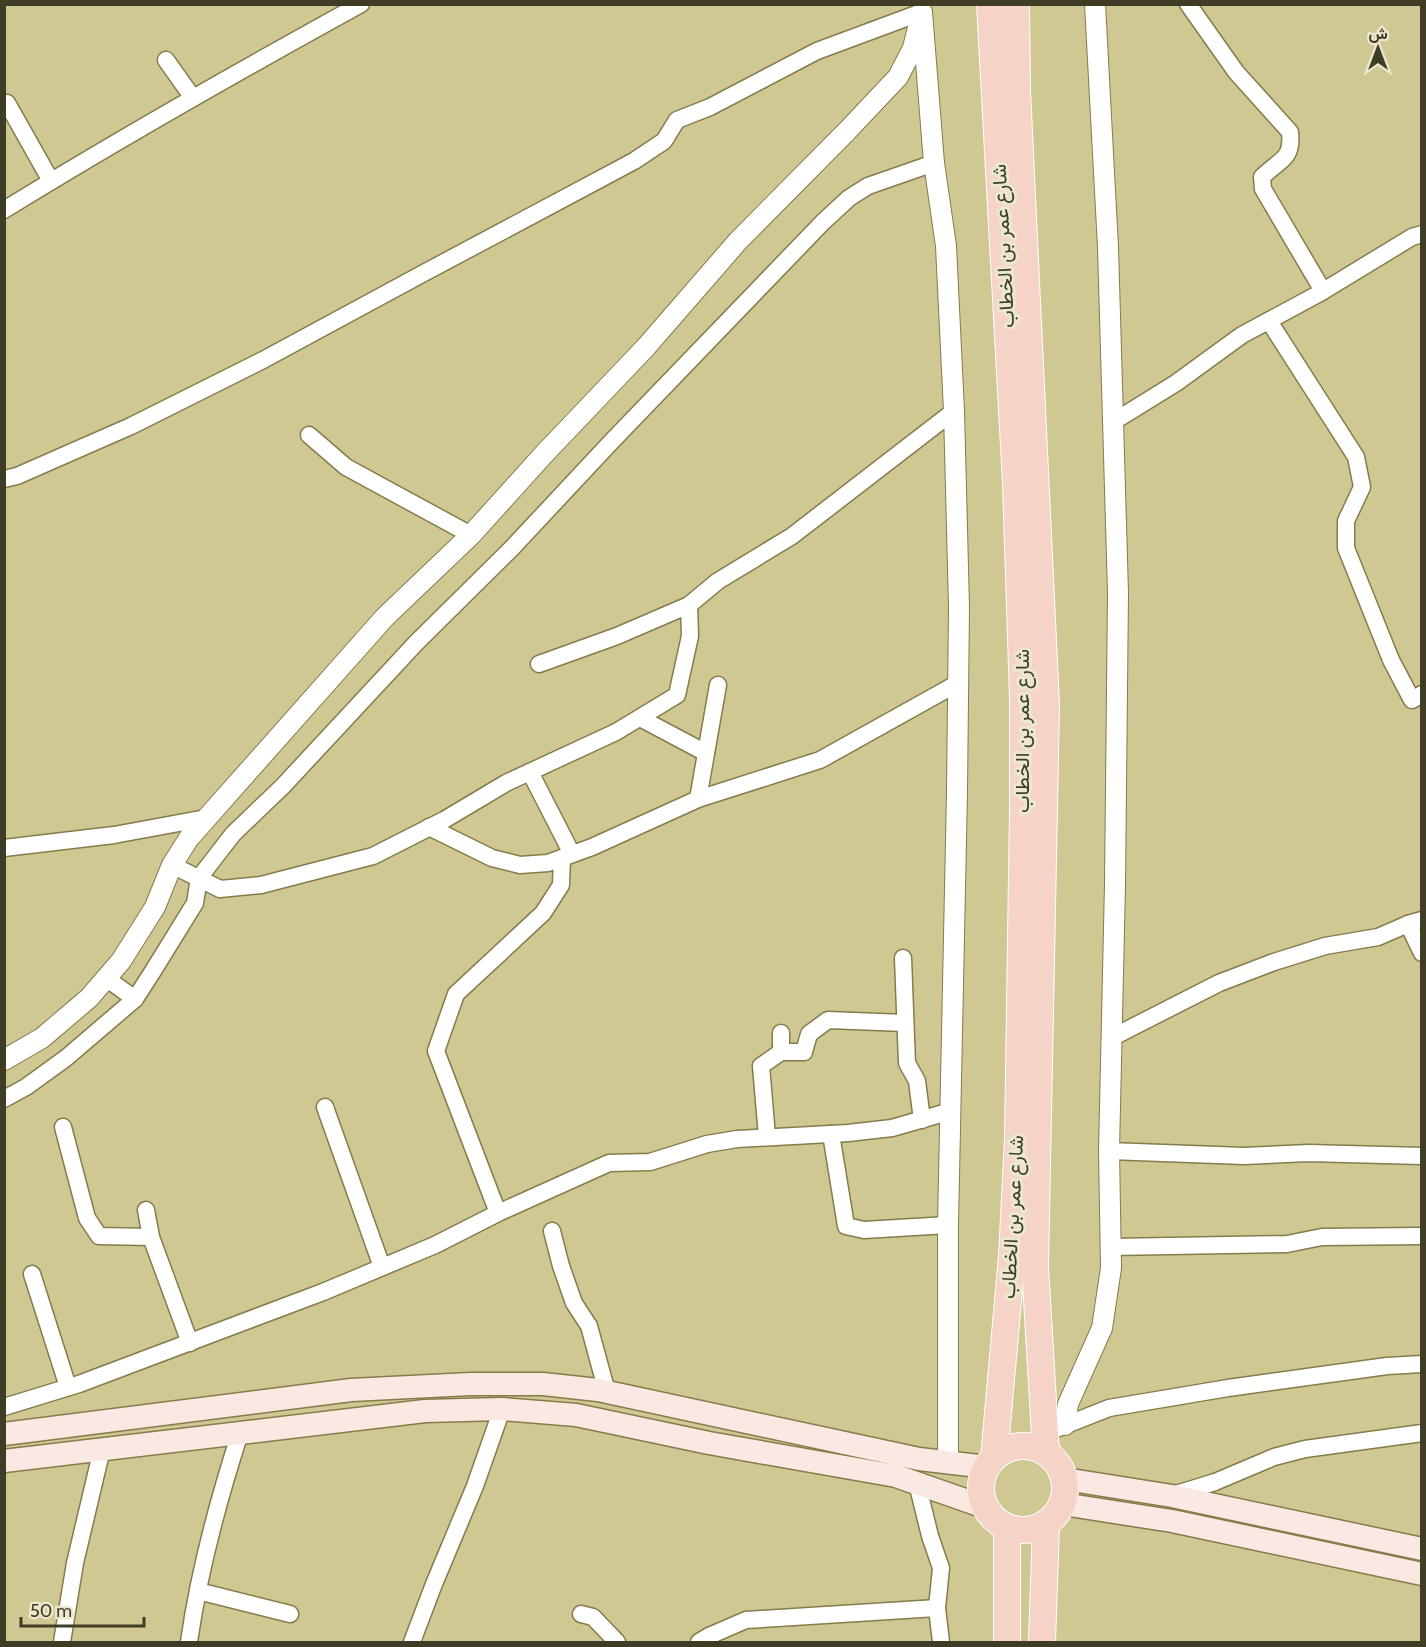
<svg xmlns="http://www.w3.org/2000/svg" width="1426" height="1647" font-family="Cabin,Vazirmatn,sans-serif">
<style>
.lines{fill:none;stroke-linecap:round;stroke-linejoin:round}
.minor-casing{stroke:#847c4a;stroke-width:19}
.tertiary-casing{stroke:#847c4a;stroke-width:22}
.secondary-casing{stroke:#847c4a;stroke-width:25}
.primary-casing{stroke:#fff;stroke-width:28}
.minor{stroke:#fff;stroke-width:16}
.tertiary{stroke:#fff;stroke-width:20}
.secondary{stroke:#fae9e3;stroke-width:22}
.primary{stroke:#f5d3c7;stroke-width:26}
.labels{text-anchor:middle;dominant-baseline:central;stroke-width:6;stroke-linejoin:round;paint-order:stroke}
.street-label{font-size:20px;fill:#403d27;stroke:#ebe8ce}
</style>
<rect width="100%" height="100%" fill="#d0c893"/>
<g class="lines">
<g class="minor-casing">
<g id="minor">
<path d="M1188,4l48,68 54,60c3,28 -10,27 -28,45l1,12 60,102"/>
<path d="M166,60l27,38"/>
<path d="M7,103l44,78"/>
<path d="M4,210c117,-72 237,-140 357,-206"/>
<path d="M1269,321l87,136 6,30 -16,34v27l45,112 21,40 10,-6"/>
<path d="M1113,422l63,-39 66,-48 78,-42 92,-56 10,-3"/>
<path d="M309,435l37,32 125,68"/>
<path d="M4,479l13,-3 114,-50 132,-66 159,-86 212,-113 30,-20 13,-21 33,-13 107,-56 105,-39"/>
<path d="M539,664l78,-28 72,-31 29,-24 74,-45 162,-125"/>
<path d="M640,718l66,35"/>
<path d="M530,772l42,82"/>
<path d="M698,799l20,-114"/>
<path d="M429,827l63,31 28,7 28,-2 44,-16 106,-48 122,-39 138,-77"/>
<path d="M4,848l110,-13 92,-17"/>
<path d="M172,865l48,24 41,-4 112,-29 71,-36 62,-37 110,-51 61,-37 13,-59 -1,-31"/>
<path d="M1408,924l14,29"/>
<path d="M903,958l4,105 10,18 5,39"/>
<path d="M106,978l29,21"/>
<path d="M1111,1038l108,-55 55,-21 51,-16 53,-9 30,-13 14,-4"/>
<path d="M781,1052h23l5,-18 19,-14 77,3"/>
<path d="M4,1099l22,-12 40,-29 69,-59 18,-28 42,-68 4,-25 34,-44 50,-48 133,-143 96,-95 100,-107 211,-219 26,-24 19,-12 66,-23"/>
<path d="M325,1107l57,160"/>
<path d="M63,1127l24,91 12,18 52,1"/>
<path d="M831,1134l15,92 18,4 84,-5"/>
<path d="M767,1136l-6,-70 20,-14v-19"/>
<path d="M1109,1151l135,5 64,-3 114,3"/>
<path d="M146,1210l5,27 39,106"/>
<path d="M498,1213l-62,-162 20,-57 87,-81 18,-28 1,-27"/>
<path d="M552,1231l9,35 13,37 15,23 18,66"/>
<path d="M1111,1247l176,-3 35,-7 100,-1"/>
<path d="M32,1274l36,113"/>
<path d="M4,1407l75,-23 244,-92 112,-47 63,-32 111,-50 41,-1 57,-18 30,-5 111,-6 44,-5 59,-17"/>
<path d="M1056,1429l53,-21 119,-20 159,-22 35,-2"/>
<path d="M917,1483l13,53 11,32 -4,40 4,34"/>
<path d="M1173,1495l42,-13 59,-25 31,-8 117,-16"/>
<path d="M198,1591l92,23"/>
<path d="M581,1614l12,3 24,25"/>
<path d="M62,1642l13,-79 27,-114"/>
<path d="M189,1642c10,-71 29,-141 51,-209"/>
<path d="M412,1642l22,-58 41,-98 27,-77"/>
<path d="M699,1642l10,-6 37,-16 191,-12"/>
</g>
</g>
<g class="tertiary-casing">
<g id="tertiary">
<path d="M922,12l12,151 12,83 8,165 5,196 -2,185 -9,433v237"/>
<path d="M4,1060l38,-22 47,-40 32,-37 34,-54 17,-42 17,-27 196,-221 86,-82 74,-82 101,-106 92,-106 109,-110 51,-54 15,-29 5,-20"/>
<path d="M1065,1425l3,-21 34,-76 9,-60 -2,-117 6,-267 3,-291 -10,-346 -13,-243"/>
</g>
</g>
<g class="secondary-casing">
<g id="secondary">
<path d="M4,1434l347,-44 119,-6h73l55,6 321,69 68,8"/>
<path d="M4,1461l421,-50 77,-2 74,6 133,28 187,33 89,31"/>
<path d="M1065,1479l107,17 250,53"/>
<path d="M1063,1504l109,17 250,53"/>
</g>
</g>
<g class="primary-casing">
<g id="primary">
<path d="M990,4l26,479 7,216v110l-5,329 -6,118 -18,202"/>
<path d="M1016,4l1,86 29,615 -11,561 11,186"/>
<circle cx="1023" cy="1488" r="42"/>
<path d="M1007,1642v-114"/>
<path d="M1042,1642l4,-118"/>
</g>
</g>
<use href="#minor" class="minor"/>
<use href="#tertiary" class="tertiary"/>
<use href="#secondary" class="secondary"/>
<use href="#primary" class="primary"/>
</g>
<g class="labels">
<g class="street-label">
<text transform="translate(1003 246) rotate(-93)">شارع عمر بن الخطاب</text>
<text transform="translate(1022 731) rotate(-90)">شارع عمر بن الخطاب</text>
<text transform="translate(1012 1217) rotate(-87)">شارع عمر بن الخطاب</text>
</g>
</g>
<rect width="1426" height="1647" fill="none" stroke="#403d27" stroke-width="12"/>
<g transform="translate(1378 48)" stroke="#ebe8ce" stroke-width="4.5" paint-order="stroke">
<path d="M0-4.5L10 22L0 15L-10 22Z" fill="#403d27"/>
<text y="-9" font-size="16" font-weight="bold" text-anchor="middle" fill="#403d27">ش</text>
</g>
<path d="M21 1617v9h123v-9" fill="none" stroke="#403d27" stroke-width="3"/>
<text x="30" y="1617" font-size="18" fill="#403d27" stroke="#ebe8ce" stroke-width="4.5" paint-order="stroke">50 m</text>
</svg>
